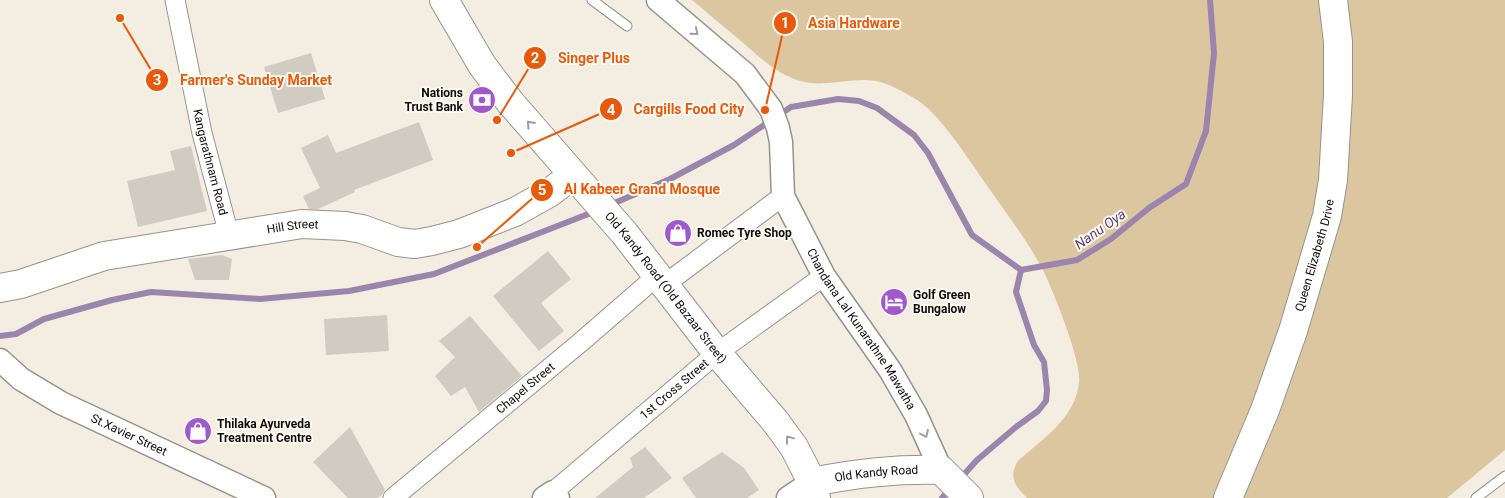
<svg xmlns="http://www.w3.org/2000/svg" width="1505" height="498" font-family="Roboto,sans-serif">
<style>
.green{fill:#dcc6a0}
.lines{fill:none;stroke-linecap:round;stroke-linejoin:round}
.stream{stroke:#9b85ac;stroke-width:6}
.building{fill:#d1cbc1}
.service-casing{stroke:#989389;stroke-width:11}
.minor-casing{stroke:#989389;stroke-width:21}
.tertiary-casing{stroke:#989389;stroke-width:25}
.primary-casing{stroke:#989389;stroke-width:30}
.trunk-casing{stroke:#989389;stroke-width:30}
.service{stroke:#fff;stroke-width:9}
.minor{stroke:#fff;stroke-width:19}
.tertiary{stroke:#fff;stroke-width:22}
.primary{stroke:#fff;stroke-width:28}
.trunk{stroke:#fff;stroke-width:28}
.oneway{stroke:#9f9e9d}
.labels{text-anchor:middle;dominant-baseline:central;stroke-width:4;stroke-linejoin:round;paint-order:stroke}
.poi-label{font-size:12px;font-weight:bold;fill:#0e0c09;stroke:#fffaf2;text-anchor:start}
.street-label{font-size:12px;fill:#0e0c09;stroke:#fffaf2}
.water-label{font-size:14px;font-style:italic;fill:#614177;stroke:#fffaf2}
.leader{fill:none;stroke:#e8590c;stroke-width:2}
.callout-dot{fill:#e8590c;stroke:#fffaf2;stroke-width:2}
.mark-label{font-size:15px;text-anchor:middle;font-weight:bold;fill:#fff}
.callout-label{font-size:14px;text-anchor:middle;font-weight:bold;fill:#e8590c;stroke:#fffaf2;stroke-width:4;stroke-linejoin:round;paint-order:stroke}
</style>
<rect width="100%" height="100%" fill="#f3ede2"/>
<path class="green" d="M692,0h813v450l-58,48h-420c-12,-12 -19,-21 -9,-37 24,-22 57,-42 61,-78 3,-22 -25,-89 -35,-111 -15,-29 -37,-58 -56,-85 -18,-25 -46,-71 -71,-87 -13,-8 -27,-16 -41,-19 -25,-4 -51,7 -76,0 -23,-7 -41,-24 -59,-40 -16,-13 -32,-27 -49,-41z"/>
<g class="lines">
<g class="stream">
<path d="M610,205l60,-26 64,-34 57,-38 47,-8 21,2 18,7 37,27 14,18 44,82 49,35"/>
<path d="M1021,270l56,-10 34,-21 38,-31 37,-24 20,-53 8,-78 -4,-53"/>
<path d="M0,336l16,-2 28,-15 68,-19 39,-8 109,7 89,-8 85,-17 162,-63"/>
<path d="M960,479l17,-19 39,-33 22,-16 8,-10 1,-11 -3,-28 -10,-17 -18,-53 5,-22"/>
<path d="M942,498l9,-10"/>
</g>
</g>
<g class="building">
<path d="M311,53l14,46 -47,14 -14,-46z"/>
<path d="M419,122l14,38 -79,30 1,2 -37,17h-9l-6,-13 17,-8 -19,-40 27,-13 8,18z"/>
<path d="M191,146l16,65 -69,16 -11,-46 48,-11 -5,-19z"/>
<path d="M548,251l23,28 -30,24 23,28 -25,20 -46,-55z"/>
<path d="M222,255l10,4 -3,21h-34l-7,-21z"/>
<path d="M387,315l2,36 -63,4 -2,-36z"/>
<path d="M470,316l52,60 -43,36 -14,-25 -14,9 -16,-20 20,-19 -16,-16z"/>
<path d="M350,427l35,63 -3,5 -5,3h-29l-35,-36z"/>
<path d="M645,447l27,31 -28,20h-49l38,-31 -3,-9z"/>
<path d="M722,452l22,16 15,22 -12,8h-51l-14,-20z"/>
</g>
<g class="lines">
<g class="service-casing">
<g id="service">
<path d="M592,0l35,26"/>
<path d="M1476,498l29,-22"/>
</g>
</g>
<g class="minor-casing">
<g id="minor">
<path id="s1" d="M175,0l27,133 27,102"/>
<path d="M664,285l119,-89"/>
<path id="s2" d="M553,492l164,-139 107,-77"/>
<path id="s3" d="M393,498l188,-156 76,-66"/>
</g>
</g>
<g class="tertiary-casing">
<g id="tertiary">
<path id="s4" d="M658,0l87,74 26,35 7,19 3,14 2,54 41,80 66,94 26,45 25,55"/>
<path id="s5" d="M0,360l21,19 40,24 203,95"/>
<path d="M544,498l9,-6 5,6"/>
<path d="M788,498l24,-16"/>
</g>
</g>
<g class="primary-casing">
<g id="primary">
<path id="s6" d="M444,0l38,65 28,37 115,132 92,119 58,68 19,26 18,35 4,16"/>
<path id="s7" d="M0,288l21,-4 83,-28 198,-32 43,2 17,3 36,13 17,2 17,-3 27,-7 56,-22 34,-19 24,-18"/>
<path id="s8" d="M812,482c46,-9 83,-13 129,-12l28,28"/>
</g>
</g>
<g class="trunk-casing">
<g id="trunk">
<path id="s9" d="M1228,498l37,-88 28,-79 34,-115 6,-36 5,-85v-53l-5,-42"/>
</g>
</g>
<use href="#service" class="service"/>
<use href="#minor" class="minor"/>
<use href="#tertiary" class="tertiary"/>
<use href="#primary" class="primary"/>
<use href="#trunk" class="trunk"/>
</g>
<defs><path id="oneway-chevron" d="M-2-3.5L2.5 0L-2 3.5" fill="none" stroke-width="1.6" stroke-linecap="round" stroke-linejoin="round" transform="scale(1.25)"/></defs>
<g class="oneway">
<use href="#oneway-chevron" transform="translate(695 32) rotate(40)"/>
<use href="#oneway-chevron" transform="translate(530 124) rotate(-132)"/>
<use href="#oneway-chevron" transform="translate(925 434) rotate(65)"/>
<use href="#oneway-chevron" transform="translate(789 439) rotate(-127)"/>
</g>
<defs>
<g id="bank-disc" transform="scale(1.4375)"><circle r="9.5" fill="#a059cd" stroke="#fffaf2"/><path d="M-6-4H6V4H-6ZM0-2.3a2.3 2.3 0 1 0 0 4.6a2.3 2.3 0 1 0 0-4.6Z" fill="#fff"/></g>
<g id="shop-disc" transform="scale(1.4375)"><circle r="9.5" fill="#a059cd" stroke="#fffaf2"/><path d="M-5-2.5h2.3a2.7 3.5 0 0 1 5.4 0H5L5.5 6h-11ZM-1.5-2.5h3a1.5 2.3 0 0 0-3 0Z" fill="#fff"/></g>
<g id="hotel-disc" transform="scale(1.4375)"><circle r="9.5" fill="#a059cd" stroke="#fffaf2"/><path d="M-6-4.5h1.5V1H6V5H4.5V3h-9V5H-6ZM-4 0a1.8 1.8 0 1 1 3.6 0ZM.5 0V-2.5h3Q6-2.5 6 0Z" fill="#fff"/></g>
</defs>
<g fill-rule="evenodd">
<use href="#bank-disc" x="482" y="100"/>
<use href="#shop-disc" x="678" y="233"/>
<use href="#hotel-disc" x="894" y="302"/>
<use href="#shop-disc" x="198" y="431"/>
</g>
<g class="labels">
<g class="poi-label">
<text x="463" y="93" text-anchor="end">Nations<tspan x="463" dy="14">Trust Bank</tspan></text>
<text x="697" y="233">Romec Tyre Shop</text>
<text x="913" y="295">Golf Green<tspan x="913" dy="14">Bungalow</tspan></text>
<text x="217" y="424">Thilaka Ayurveda<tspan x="217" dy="14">Treatment Centre</tspan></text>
</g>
<g class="street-label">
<text stroke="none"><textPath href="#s1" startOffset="166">Kangarathnam Road</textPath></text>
<text stroke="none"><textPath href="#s7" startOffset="300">Hill Street</textPath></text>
<text stroke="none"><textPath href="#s9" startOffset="258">Queen Elizabeth Drive</textPath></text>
<text stroke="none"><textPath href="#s6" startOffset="364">Old Kandy Road (Old Bazaar Street)</textPath></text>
<text stroke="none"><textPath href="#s4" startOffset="401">Chandana Lal Kunarathne Mawatha</textPath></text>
<text stroke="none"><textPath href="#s3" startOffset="172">Chapel Street</textPath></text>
<text stroke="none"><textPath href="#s2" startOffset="159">1st Cross Street</textPath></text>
<text stroke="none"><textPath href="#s5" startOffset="150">St.Xavier Street</textPath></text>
<text stroke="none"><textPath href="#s8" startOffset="65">Old Kandy Road</textPath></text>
</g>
<g class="water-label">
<text transform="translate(1100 229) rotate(-35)">Nanu Oya</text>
</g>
</g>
<path class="leader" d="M765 110L785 23M497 120L535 58M120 18L157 80M511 153L611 109M477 247L542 190"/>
<g class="callout-dot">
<circle cx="765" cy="110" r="5"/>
<circle cx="497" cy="120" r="5"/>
<circle cx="120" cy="18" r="5"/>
<circle cx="511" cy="153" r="5"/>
<circle cx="477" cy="247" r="5"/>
<circle cx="785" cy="23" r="12"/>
<circle cx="535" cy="58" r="12"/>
<circle cx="157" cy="80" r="12"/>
<circle cx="611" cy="109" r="12"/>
<circle cx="542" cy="190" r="12"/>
</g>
<g class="mark-label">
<text x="785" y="28">1</text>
<text x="535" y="63">2</text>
<text x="157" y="85">3</text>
<text x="611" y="115">4</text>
<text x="542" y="195">5</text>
</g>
<g class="callout-label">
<text x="854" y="28">Asia Hardware</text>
<text x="594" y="63">Singer Plus</text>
<text x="256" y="85">Farmer's Sunday Market</text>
<text x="689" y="114">Cargills Food City</text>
<text x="642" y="194">Al Kabeer Grand Mosque</text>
</g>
</svg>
